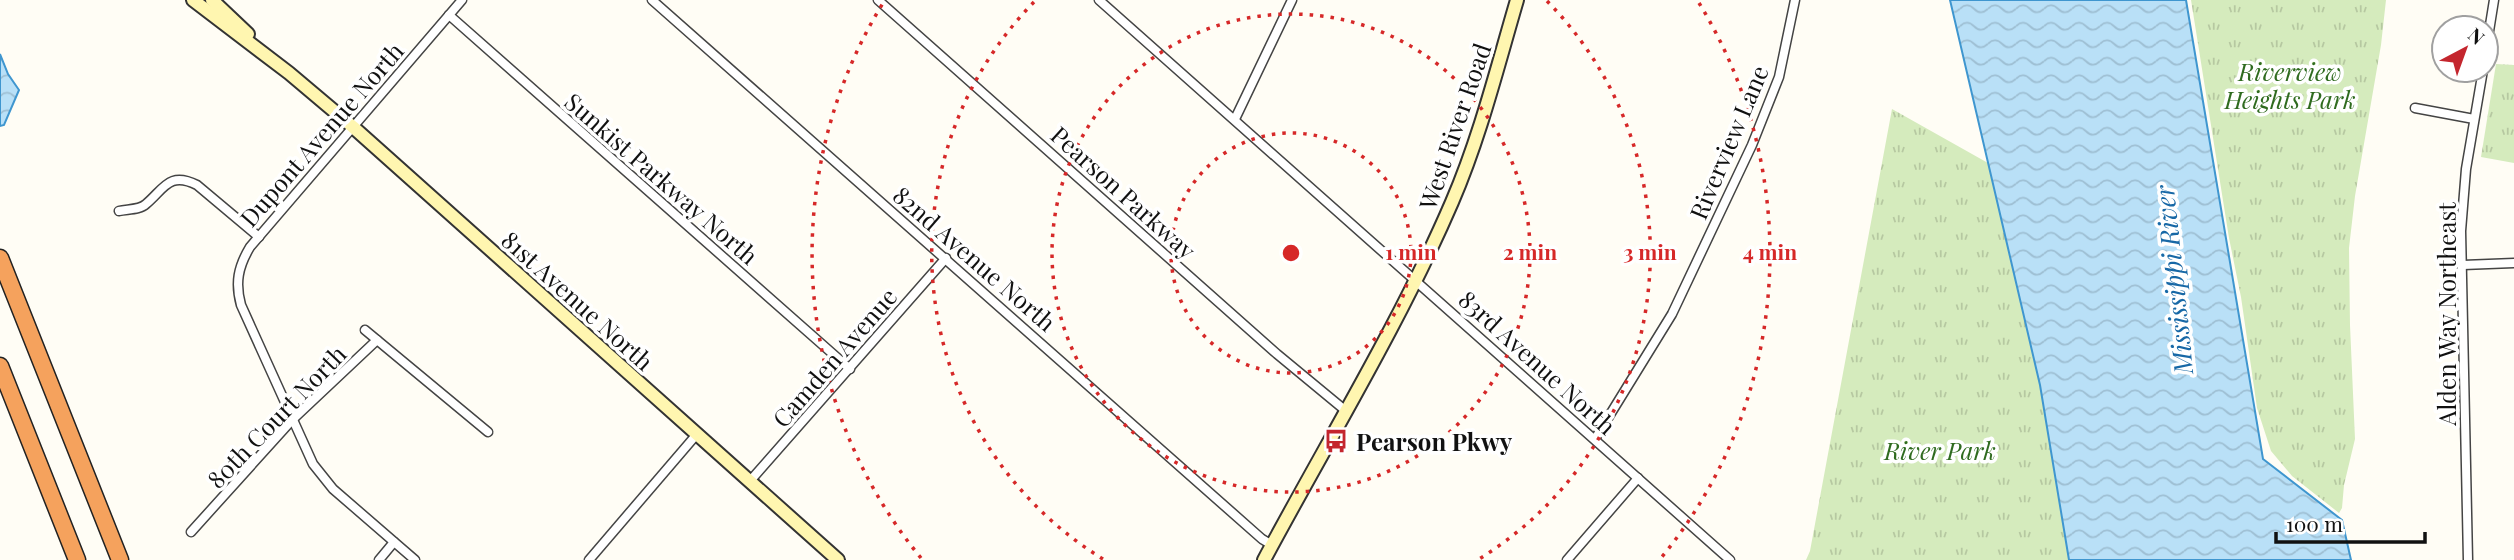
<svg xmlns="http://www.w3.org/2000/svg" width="2514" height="560" font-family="'Playfair Display',serif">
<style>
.grass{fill:url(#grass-tufts)}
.water{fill:url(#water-waves);stroke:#3f96cf;stroke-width:2}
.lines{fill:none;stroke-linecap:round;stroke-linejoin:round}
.street-casing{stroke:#444;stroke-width:11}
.secondary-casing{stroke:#333;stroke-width:16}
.highway-casing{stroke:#222;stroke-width:19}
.street{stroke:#fff;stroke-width:8}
.secondary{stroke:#fff6b0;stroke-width:12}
.highway{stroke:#f5a25d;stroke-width:16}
.ring{fill:none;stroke:#d62828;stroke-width:3.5;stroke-dasharray:3.5 7}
.labels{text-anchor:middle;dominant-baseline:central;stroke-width:7;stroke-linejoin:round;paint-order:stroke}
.park-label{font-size:24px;font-style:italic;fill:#2f6b1f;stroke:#fff}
.street-label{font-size:24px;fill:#111;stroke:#fff}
.poi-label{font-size:24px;font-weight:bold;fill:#111;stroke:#fff;text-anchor:start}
.water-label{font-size:26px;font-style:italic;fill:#1768a6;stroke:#fff}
.centre{fill:#d62828;stroke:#fff;stroke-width:3.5}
.ring-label{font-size:21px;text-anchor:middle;font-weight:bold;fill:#d62828;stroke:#fff;stroke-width:7;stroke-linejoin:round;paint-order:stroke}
</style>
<defs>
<pattern id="grass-tufts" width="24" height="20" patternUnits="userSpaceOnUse" patternTransform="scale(1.75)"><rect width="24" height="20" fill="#d5ebbd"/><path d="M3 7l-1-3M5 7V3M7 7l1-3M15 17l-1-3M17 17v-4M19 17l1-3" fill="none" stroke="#b6c8a1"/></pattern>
<pattern id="water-waves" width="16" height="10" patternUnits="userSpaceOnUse" patternTransform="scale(1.75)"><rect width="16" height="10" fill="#b9e0f7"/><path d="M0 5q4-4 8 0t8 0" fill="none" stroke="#9ebfd3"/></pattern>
</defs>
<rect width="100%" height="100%" fill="#fffdf5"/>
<g class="grass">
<path d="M2191,0h195l-5,45 -26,151 -6,52 1,77 5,114 -11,46 -2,23 -3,5 -47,-37 -21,-25 -14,-43 -16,-111 -12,-59z"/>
<path d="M2496,64l18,1v98l-33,-6z"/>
<path d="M1892,109l96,54 52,222 29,175h-263l4,-9z"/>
</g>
<g class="water">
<path d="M1950,0h236l77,459 79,61 9,40h-282l-29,-175z"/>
<path d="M0,54l8,20 11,16 -15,35 -4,1z"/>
</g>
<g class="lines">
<g class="street-casing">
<g id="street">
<path d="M652,0l610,539 10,6"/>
<path d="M878,0l399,354 69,57"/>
<path d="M1099,0l631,560"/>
<path d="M449,15l401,354"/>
<path d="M2486,50l8,-50"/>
<path d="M2415,108l59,11"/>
<path d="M1235,119l57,-119"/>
<path d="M119,211c8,-2 21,-1 27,-7 18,-15 23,-33 51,-19l62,52"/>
<path d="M2463,265l51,-2"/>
<path d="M365,330l123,102"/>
<path d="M1595,439l77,-125 80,-169 27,-68 16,-77"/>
<path d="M750,481l196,-223"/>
<path d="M191,532l101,-112 85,-80"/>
<path d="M379,560l15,-18"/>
<path d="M415,560l-82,-71 -20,-25 -72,-159c-6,-22 -3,-38 9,-58l212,-247"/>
<path d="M589,560l108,-126"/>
<path d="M1567,560l71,-82"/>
<path d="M2468,560l-7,-329 5,-62 17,-99"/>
</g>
</g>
<g class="secondary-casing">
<g id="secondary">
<path d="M193,0l96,73 64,54 485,433"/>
<path d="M212,0l36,34"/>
<path d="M1264,560c63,-118 135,-235 188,-358 28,-65 45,-134 65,-202"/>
</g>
</g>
<g class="highway-casing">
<g id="highway">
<path d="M0,258l120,302"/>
<path d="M0,366l77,194"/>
</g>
</g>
<use href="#street" class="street"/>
<use href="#secondary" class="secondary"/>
<use href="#highway" class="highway"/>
</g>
<g class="ring">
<circle cx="1291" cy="253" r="120"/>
<circle cx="1291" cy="253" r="239"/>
<path d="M1103 559A359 359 0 0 1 1035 1M1547 1A359 359 0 0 1 1479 559"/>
<path d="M921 558A479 479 0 0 1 883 3M1699 3A479 479 0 0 1 1661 558"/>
</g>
<defs>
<g id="bus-bare" transform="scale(1.89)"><path d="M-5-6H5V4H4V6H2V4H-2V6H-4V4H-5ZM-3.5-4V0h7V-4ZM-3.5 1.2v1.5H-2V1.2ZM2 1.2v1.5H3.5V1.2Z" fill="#c4262e" stroke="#fff" stroke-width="2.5" paint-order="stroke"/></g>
</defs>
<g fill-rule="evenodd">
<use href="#bus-bare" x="1336" y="441"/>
</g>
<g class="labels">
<g class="park-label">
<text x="2290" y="71">Riverview<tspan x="2290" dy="28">Heights Park</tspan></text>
<text x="1940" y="450">River Park</text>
</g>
<g class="street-label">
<text transform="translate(1454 126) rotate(-71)">West River Road</text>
<text transform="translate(321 134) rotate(-49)">Dupont Avenue North</text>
<text transform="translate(1728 142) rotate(-67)">Riverview Lane</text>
<text transform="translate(662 178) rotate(41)">Sunkist Parkway North</text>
<text transform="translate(1124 192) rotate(42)">Pearson Parkway</text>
<text transform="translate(975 258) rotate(41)">82nd Avenue North</text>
<text transform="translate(578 300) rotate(42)">81st Avenue North</text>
<text transform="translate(2446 314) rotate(-90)">Alden Way Northeast</text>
<text transform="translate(834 357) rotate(-49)">Camden Avenue</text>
<text transform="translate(1538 362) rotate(42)">83rd Avenue North</text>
<text transform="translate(276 416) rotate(-46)">80th Court North</text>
</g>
<g class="poi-label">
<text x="1356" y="441">Pearson Pkwy</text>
</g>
<g class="water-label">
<text transform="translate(2173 280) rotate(-96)">Mississippi River</text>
</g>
</g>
<circle cx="1291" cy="253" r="10" class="centre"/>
<g class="ring-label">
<text x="1411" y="260">1 min</text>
<text x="1530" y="260">2 min</text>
<text x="1650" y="260">3 min</text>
<text x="1770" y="260">4 min</text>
</g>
<g transform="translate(2465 49) rotate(41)"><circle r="33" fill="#ffffff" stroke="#a0a0a0" stroke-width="2"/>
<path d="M0-5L12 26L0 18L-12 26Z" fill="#c4262e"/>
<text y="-10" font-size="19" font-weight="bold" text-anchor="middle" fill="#111111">N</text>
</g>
<path d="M2276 532v10h149v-10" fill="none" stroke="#111111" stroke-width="3.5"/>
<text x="2286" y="532" font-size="21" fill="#111111" stroke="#ffffff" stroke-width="5" paint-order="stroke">100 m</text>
</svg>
